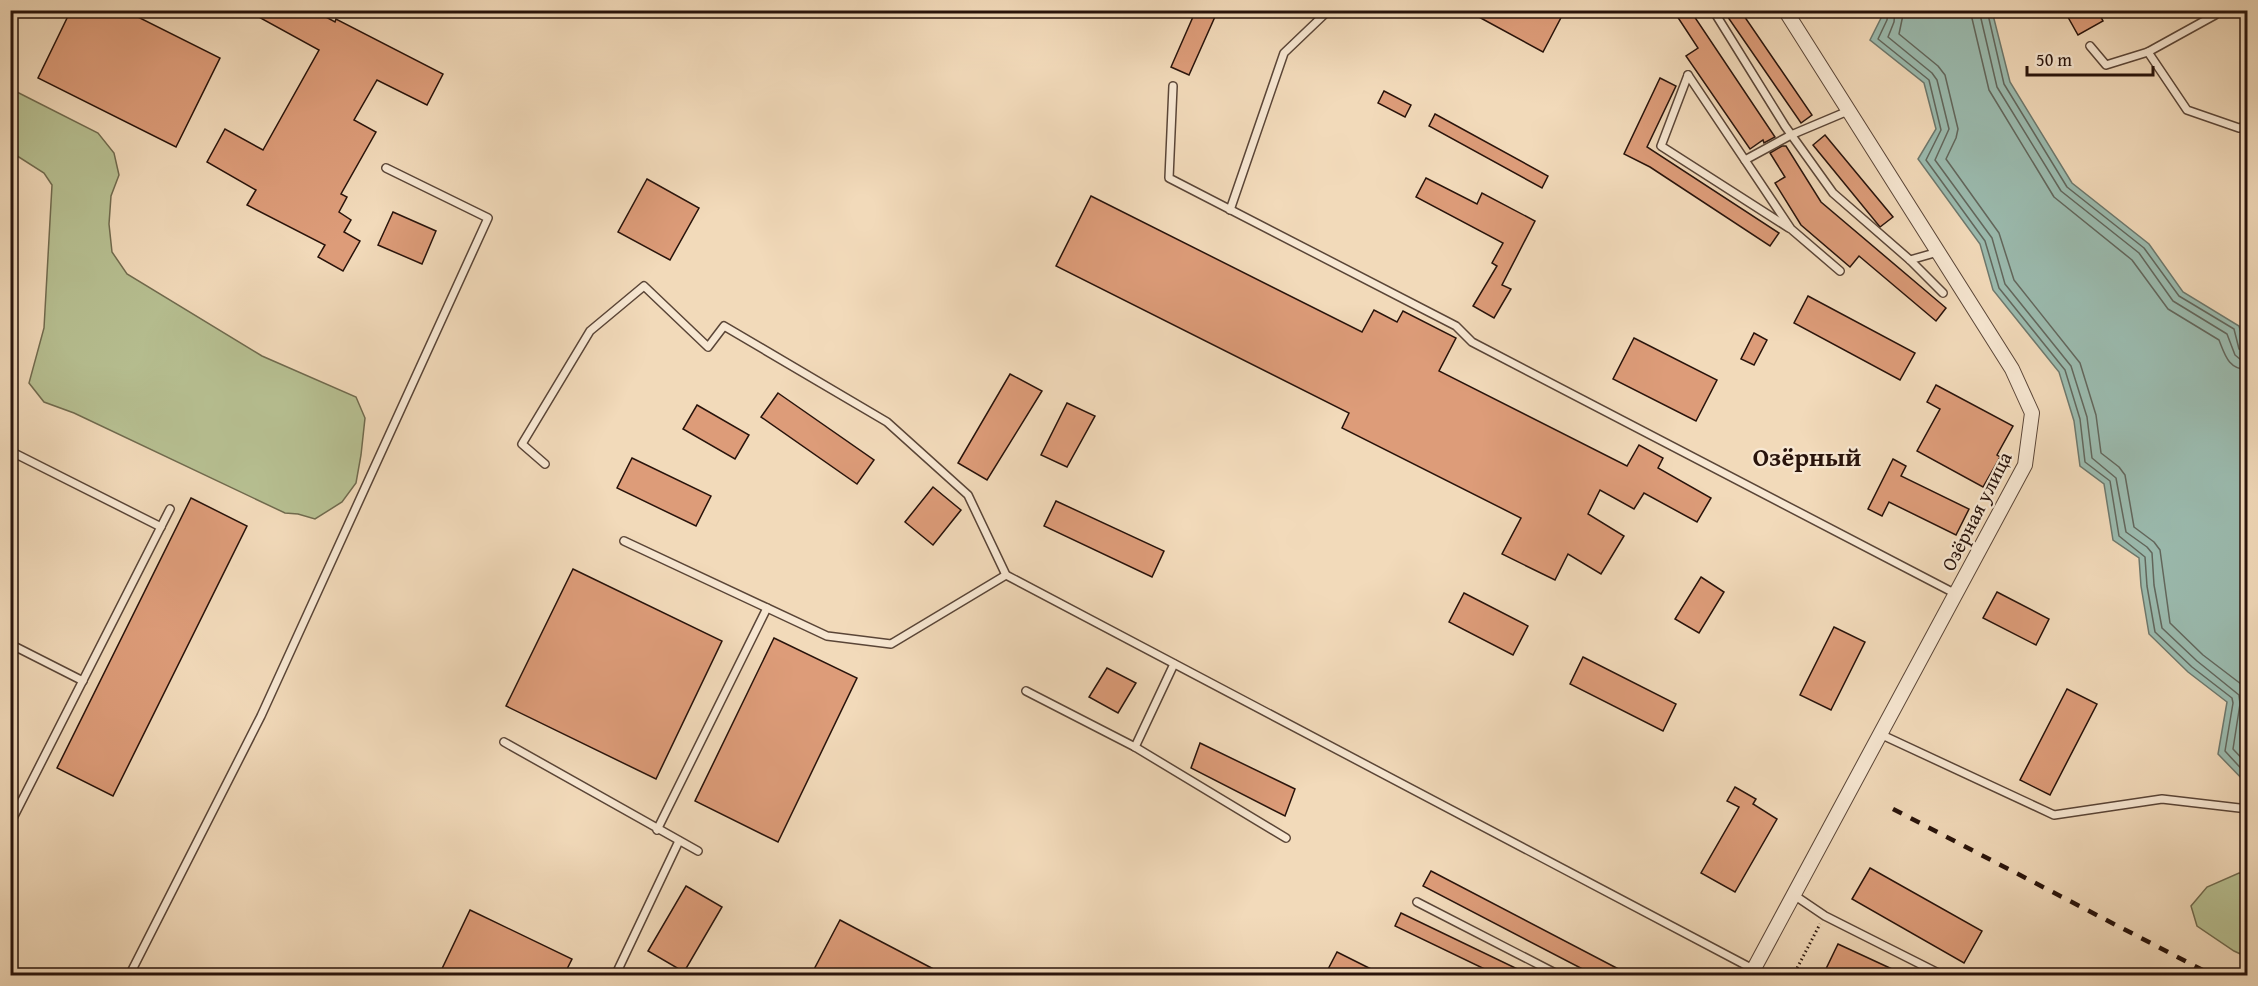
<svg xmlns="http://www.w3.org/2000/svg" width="2258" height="986" font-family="'Gentium Book Plus',serif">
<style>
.green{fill:#b7c092;stroke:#706a4e;stroke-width:1.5}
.water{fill:#9bbbaf;stroke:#6d786d;stroke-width:1.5}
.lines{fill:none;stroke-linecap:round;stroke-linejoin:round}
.shore{stroke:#62675d;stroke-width:1.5}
.building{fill:#dd9c79;stroke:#28130b;stroke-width:1.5}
.service-casing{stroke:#5a4537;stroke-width:10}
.minor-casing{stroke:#5a4537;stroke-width:16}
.path{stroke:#28130b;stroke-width:3;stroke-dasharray:1.5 3;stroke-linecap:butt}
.service{stroke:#f7e7d2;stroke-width:7}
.minor{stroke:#f7e7d2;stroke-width:14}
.rail{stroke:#28130b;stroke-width:4.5;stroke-dasharray:10 10;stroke-linecap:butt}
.labels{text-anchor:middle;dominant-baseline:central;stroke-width:4.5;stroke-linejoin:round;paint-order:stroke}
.street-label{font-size:20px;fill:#28130b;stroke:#f7e7d2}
.district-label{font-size:26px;font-weight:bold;fill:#28130b;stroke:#f7e7d2}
</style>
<rect width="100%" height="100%" fill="#f2daba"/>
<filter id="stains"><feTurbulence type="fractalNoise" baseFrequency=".00333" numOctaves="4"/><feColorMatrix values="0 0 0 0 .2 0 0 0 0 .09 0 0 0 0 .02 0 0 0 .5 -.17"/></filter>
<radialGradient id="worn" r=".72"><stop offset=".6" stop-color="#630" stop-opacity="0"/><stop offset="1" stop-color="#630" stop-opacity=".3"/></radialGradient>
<g class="green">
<path d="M11,89l87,44 16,20 5,22 -8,21 -2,28 3,28 15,22 135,82 94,41 9,21 -4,37 -5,28 -14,19 -27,17 -17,-5 -13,-1 -211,-100 -30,-11 -15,-19 15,-55 8,-143 -8,-12 -33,-21z"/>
<path d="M2239,873l8,1v83l-13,-6 -37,-25 -6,-20 16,-19z"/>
</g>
<path class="water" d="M1882,11h110l18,71 62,101 77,61 34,48 56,34 6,21 3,3 -1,434 -29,-30 9,-52 -39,-30 -39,-38 -8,-48 -2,-28 -26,-18 -9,-56 -24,-18 -6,-45 -15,-49 -66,-82 -13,-46 -62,-85 18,-30 -12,-46 -54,-43 11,-22z"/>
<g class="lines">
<g class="shore">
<path d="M1888,10l-1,10 -9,19 51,41 12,50 -15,30 59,81 14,47 66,82 15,49 5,43 25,19 9,55 26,21 2,29 8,46 37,35 40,31 1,5 -8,48 23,25"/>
<path d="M1895,10l-1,12 -6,15 44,36 5,7 12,49 -14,31 57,78 13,46 66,82 16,51 5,41 24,20 10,54 21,15 5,6 2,32 8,43 35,33 42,34 1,9 -7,45 15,16"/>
<path d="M1904,10l-5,24 39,32 7,9 13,54 -2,9 -10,21 53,74 15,47 66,83 16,52 5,38 18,14 6,8 9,52 20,15 6,8 10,73 33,32 38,29 7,9"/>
<path d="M1970,10l19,80 65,107 78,63 36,49 51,31c6,15 9,29 29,30"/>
<path d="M1979,10l18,77 64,104 78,62 34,48 54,33 8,21 6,5 7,1"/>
<path d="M1987,10l17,74 63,103 77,61 35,48 55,33 5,20 9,4"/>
</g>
</g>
<g class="building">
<path d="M71,10h53l96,48 -44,89 -138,-69z"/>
<path d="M246,10h67l22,12 1,-3 107,55 -16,31 -50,-25 -23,40 22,12 -35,62 6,3 -8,15 12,8 -7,12 16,9 -17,30 -25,-14 7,-12 -78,-40 9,-15 -49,-28 18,-33 38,21 56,-100z"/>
<path d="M1196,10h22l-29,65 -18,-8z"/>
<path d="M1466,10h99l-22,42z"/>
<path d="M1673,10h17l85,127 -11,6 -1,-3 -13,9 -64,-93 12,-8z"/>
<path d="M1723,10h17l72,105 -11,8z"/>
<path d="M2064,10h33l6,11 -25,14z"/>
<path d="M1660,78l16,8 -29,61 132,86 -9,13 -120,-79 -26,-13z"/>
<path d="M1384,91l27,14 -6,12 -27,-14z"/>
<path d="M1435,114l113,62 -6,12 -113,-62z"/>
<path d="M1825,135l68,82 -13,10 -67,-82z"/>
<path d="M1782,146h4l35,56 125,106 -10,13 -77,-65 -9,11 -49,-42 -26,-42 10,-6 -15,-24z"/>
<path d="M1426,178l51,26 5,-11 53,28 -33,64 9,4 -17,29 -21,-12 24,-40 -5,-3 11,-20 -87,-46z"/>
<path d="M647,179l52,29 -29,52 -52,-28z"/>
<path d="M1091,196l271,136 12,-22 23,12 6,-11 53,27 -17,33 188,95 12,-21 24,13 -5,10 53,30 -14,24 -53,-29 -10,16 -34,-19 -12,24 36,22 -23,38 -33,-20 -13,26 -53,-26 19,-36 -179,-90 7,-15 -293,-147z"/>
<path d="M393,212l43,19 -14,33 -44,-19z"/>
<path d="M1808,296l107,57 -15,27 -106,-57z"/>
<path d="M1754,333l13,7 -13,25 -13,-6z"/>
<path d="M1634,338l83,42 -21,41 -83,-42z"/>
<path d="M1010,374l32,17 -55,89 -29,-17z"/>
<path d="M1936,385l77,41 -16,29 3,2 -17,30 -66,-36 23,-42 -13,-7z"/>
<path d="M778,393l96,67 -17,24 -96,-67z"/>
<path d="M1067,403l28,13 -28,51 -26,-12z"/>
<path d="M697,405l52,30 -14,24 -52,-30z"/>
<path d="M632,458l79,38 -15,30 -79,-38z"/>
<path d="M1893,459l13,7 -5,10 68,33 -13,26 -67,-33 -7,14 -14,-7z"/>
<path d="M933,487l28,23 -28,35 -28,-23z"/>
<path d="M191,498l56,28 -134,270 -56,-28z"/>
<path d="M1056,501l108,50 -12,26 -108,-51z"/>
<path d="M573,569l149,72 -66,138 -150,-73z"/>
<path d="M1701,577l23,15 -25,41 -24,-14z"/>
<path d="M1997,592l52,27 -13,26 -53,-27z"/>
<path d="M1464,593l64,33 -15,29 -64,-33z"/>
<path d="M1834,627l31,15 -34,68 -31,-15z"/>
<path d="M774,638l83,40 -79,164 -83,-41z"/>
<path d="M1583,657l93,47 -13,27 -93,-47z"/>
<path d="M1107,668l29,15 -18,30 -29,-16z"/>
<path d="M2067,689l30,15 -47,91 -30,-15z"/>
<path d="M1200,743l95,46 -10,27 -94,-48z"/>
<path d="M1735,787l21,12 -3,5 24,15 -42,73 -34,-19 38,-66 -12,-6z"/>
<path d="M1870,868l112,63 -18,32 -112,-64z"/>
<path d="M1431,871l199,104h-36l-171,-89z"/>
<path d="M686,886l36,21 -38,65 -36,-21z"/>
<path d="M470,910l102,49 -8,16h-125z"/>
<path d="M1401,913l129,62h-33l-102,-49z"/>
<path d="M840,920l15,8 90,47h-134z"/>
<path d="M1838,944l67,31h-82z"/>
<path d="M1337,952l46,23h-58z"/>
</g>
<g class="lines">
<g class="service-casing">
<g id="service">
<path d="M1713,10l72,116 48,67 77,67 33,33"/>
<path d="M2090,46l16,19 42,-13 67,-37 -2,-5"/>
<path d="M2148,52l39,58 52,18 9,-3"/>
<path d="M1688,75l103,154 49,42"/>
<path d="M1688,75l-27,71 128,82"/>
<path d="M1173,86l-4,92 287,148 16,16 484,252"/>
<path d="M1745,160l46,-25 57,-24"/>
<path d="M1230,210l54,-157 45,-43"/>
<path d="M1910,260l28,-8"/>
<path d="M10,451l151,76"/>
<path d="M545,464l-23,-20 68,-113 54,-45 64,61 16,-21 163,96 81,73 38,80 747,394"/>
<path d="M624,541l203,95 64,8 115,-69"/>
<path d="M10,644l73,37"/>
<path d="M1026,691l109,56 151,91"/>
<path d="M1880,734l174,81 108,-16 86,10"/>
<path d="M504,742l194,109"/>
<path d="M1135,747l39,-83"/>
<path d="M10,824l160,-315"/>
<path d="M657,830l110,-222"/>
<path d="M1794,895l31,21 119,60"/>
<path d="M1417,902l144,74"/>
<path d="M129,976l132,-260 227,-498 -102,-50"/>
<path d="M615,976l64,-135"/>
</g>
</g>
<g class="minor-casing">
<path id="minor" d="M1750,976l275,-511 7,-52 -20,-44 -227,-359"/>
</g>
<path class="path" d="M1793,976l27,-52"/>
<use href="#service" class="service"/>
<use href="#minor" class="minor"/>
<path class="rail" d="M1893,809l321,167"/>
</g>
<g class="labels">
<g class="street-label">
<text transform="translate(1976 511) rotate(-63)">Озёрная улица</text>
</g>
<g class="district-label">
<text x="1807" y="456">Озёрный</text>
</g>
</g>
<rect width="2258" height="986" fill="none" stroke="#f2daba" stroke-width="36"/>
<rect x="12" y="12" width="2234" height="962" fill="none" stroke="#28130b" stroke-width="3"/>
<rect x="18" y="18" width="2222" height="950" fill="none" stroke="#28130b" stroke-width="1.5"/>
<path d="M2027 66v9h126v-9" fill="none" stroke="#28130b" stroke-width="3"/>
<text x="2036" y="66" font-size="18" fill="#28130b" stroke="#f7e7d2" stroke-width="4.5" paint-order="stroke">50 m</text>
<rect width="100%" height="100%" filter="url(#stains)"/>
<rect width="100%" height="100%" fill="url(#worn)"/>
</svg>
